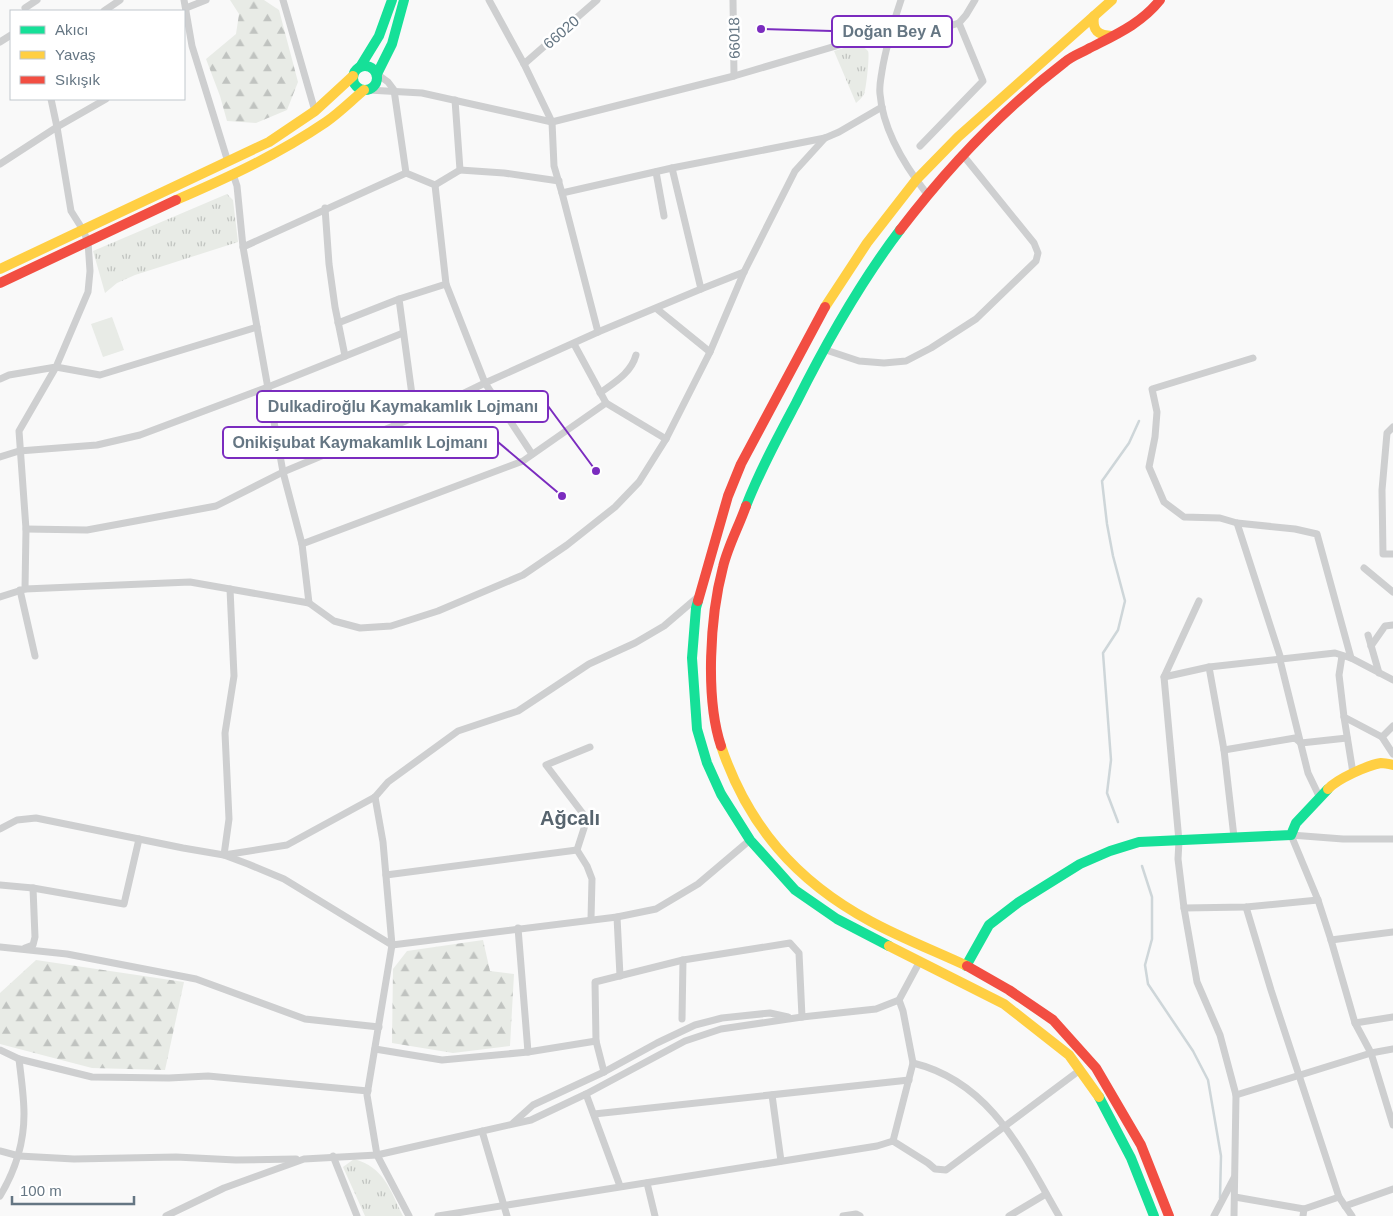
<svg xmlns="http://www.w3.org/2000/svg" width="1393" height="1216" font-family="Helvetica,sans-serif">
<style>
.grass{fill:url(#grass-tufts)}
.forest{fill:url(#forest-firs)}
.garden{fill:#e8ebe6}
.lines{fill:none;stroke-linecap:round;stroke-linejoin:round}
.stream{stroke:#ced6d9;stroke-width:2.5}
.street{stroke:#cecfd0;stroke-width:7}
.fast{stroke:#16e098;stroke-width:10}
.slow{stroke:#ffcf43;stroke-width:10}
.jam{stroke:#f24e42;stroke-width:10}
.labels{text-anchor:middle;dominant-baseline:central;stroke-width:5;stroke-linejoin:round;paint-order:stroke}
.street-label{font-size:15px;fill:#657683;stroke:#fff}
.district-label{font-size:20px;font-weight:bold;fill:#57646e;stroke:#fff}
.leader{fill:none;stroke:#7b2cbf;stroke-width:2}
.callout-dot{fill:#7b2cbf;stroke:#fff;stroke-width:2}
.callout{fill:#fff;stroke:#7b2cbf;stroke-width:2}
.callout-label{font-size:16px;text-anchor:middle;font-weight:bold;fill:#657683}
</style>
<defs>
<pattern id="grass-tufts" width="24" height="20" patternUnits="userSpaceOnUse" patternTransform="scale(1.25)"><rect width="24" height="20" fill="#e8ebe6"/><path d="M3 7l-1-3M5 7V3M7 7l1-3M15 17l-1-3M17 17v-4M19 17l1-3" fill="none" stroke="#c0c3c0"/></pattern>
<pattern id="forest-firs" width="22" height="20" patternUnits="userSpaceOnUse" patternTransform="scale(1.25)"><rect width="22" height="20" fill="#e8ebe6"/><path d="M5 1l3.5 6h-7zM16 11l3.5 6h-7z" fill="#c0c3c0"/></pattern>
</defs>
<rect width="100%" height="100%" fill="#f9f9f9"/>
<g class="grass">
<path d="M854,45c5,1 11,2 14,6 2,3 -2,40 -4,43 -2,4 -5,6 -8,9l-22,-52z"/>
<path d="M227,194l6,6 5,42 -103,33 -18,8 -12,10 -12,-42z"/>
<path d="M354,1159c30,8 36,31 49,57h-38l-22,-49z"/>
</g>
<g class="forest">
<path d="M230,0h34l15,10 19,72 -11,28 -31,13 -29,-2 -7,-25 -14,-37 30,-25 3,-20z"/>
<path d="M483,940l7,31 24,3 -4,72 -57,7 -61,-10 1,-74 14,-18z"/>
<path d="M36,960l148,22 -19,88 -73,-2 -92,-24v-51z"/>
</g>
<path class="garden" d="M112,317l12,33 -21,7 -12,-33z"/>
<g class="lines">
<g class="stream">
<path d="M1118,822l-11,-29 4,-33 -8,-107 15,-23 7,-29 -12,-45 -6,-32 -5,-43 27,-38 10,-22"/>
<path d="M1142,866l10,31v42l-7,26 3,19 45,67 15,29 13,76 -1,42"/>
</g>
<g class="street">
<path d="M184,0l8,46 36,116"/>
<path d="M283,0l32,111"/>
<path d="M489,0l35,64 28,58 2,44 8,27"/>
<path d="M733,0l1,76"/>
<path d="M901,0c-8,24 -15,46 -19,71 -1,7 -3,15 -2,23 3,36 25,72 47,100"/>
<path d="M25,8l12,-8"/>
<path d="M186,8l20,-8"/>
<path d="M104,11l16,-11"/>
<path d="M0,42l11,-7"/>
<path d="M886,46l73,-23 7,-8 9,-15"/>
<path d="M524,64l73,-64"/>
<path d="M377,74l11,8 6,8 12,83 29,12 11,99 -47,15 16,118"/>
<path d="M368,90l54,3 130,29 182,-46 156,-46"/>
<path d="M51,99l6,28 49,-28"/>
<path d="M920,146l63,-65 -24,-58"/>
<path d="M0,164l57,-37 14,84 12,19 5,12 2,29 -2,21 -32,75 -47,8 -9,4"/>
<path d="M460,170l44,3 55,8"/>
<path d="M656,172l8,44"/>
<path d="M233,174l4,12 6,61"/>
<path d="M435,185l25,-15 -5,-70"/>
<path d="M325,208l4,56 6,43 10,49"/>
<path d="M446,284l39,99 47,71"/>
<path d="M701,289l43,-17"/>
<path d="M657,309l53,43"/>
<path d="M338,323l61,-24"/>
<path d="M257,327l26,145 19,72 221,-83 83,-58 -32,-59"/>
<path d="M598,332l103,-43 -29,-121"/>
<path d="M823,349l36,12 25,2 22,-2 25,-13 45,-29 60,-58 2,-8 -4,-10 -72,-89"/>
<path d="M1253,358l-101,31 5,23 -2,25 -6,30 15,35 20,15 36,1 17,5 58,6 22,5 34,124"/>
<path d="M600,393c15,-11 31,-20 36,-38"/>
<path d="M606,403l60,36"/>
<path d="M1393,427l-6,6 -5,57 1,64h10"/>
<path d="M0,457l19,-6 78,-6 43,-10 128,-48 135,-54"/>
<path d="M1237,523l44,136"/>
<path d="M26,529l61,1 129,-24 67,-34 132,-55 70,-34 113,-51 -36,-139 110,-25 153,-30 14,-6 43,-25"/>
<path d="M1364,568l29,24"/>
<path d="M25,589l1,-60 -7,-98 37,-64 44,8 157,-48 -14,-80 163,-74"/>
<path d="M230,589l4,87 -9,57 4,86 -5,36 63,-10 88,-48 13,-15 70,-51 60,-20 71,-47 46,-21 29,-17 35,-30"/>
<path d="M20,590l15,66"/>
<path d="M0,597l25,-8 165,-7 119,21 -7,-59"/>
<path d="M1199,601l-35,76 15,164 -1,18 6,49 13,74 23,53 16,60 -2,121"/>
<path d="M309,603l25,18 26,7 31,-2 47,-15 85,-36 44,-30 48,-38 24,-25 27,-43 44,-87 34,-80 51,-101 30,-33"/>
<path d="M1368,635l11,38"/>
<path d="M1371,646l14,-20 8,-1"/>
<path d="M1342,656l-3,19 5,42 38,20"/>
<path d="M1280,660l28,113 12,25"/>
<path d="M1209,667l15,83 10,87"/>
<path d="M1164,677l45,-10 126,-14 16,5 42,22"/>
<path d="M1344,717l9,56"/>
<path d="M1393,726l-11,11 11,17"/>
<path d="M590,747l-44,18 41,54 -10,31 10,16 5,13 -1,40"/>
<path d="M1224,750l71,-12 6,5 46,-5"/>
<path d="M375,797l8,45 9,103 -25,150 10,60 32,61"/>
<path d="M0,829l17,-9 19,-2 147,30 41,7 24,9 36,15 108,66 225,-28 39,-8 42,-25 52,-44"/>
<path d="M1393,839h-50l-52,-4 27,65 13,40 24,83 16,30 22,72"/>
<path d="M386,875l191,-25"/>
<path d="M0,885l33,3 91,16 15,-65"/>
<path d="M1246,907l25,83 68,207 13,19"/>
<path d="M1184,908l62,-1 72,-7"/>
<path d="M617,917l3,59"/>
<path d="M518,928l10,124"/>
<path d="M1331,940l62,-8"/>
<path d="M0,947l67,7 129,25 109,40 74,8"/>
<path d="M25,948l8,-3 2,-8 -2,-49"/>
<path d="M682,1019l1,-59"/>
<path d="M1355,1023l38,-6"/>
<path d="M375,1049l67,11 86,-8 68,-11"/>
<path d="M0,1050l19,9 73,18 77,1 39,-2 160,15"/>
<path d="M913,1063c78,19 109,89 146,153"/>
<path d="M604,1072l-8,-31 -1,-59 88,-22 107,-17 9,10 3,64"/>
<path d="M586,1094l34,92"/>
<path d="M772,1095l9,66"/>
<path d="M1236,1095l135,-42 22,-4"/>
<path d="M594,1114l315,-34"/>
<path d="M513,1123l20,-18 71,-33 53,-29 38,-18 27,-7 48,-5 18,4"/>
<path d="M482,1131l25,85"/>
<path d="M893,1141l20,-78 -10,-52 -4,-11"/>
<path d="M0,1151l19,5 55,3 102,-2 60,3 60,-1"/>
<path d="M333,1156l24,60"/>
<path d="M647,1183l8,33"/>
<path d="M0,1196c15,-25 24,-53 24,-82 0,-18 -3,-37 -5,-55"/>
<path d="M1235,1197l69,12"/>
<path d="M1345,1206l48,-17"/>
<path d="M166,1216l58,-28 80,-29 73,-4 154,-35 55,-26 99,-53 36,-12 81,-12 74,-8 23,-9 21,-39"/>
<path d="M438,1216l439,-70 16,-5 35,22 7,6 11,1 134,-100"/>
<path d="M843,1216l13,-2 4,2"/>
<path d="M1009,1216l37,-22"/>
<path d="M1214,1216l20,-38"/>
<path d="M1303,1216l1,-7 35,-12"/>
</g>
<g class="fast">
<circle cx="365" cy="78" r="12"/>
<path d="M360,67l19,-31 13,-36"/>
<path d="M377,74l15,-30 12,-44"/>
<path d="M746,506c14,-36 32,-69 50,-103 30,-60 63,-119 104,-173"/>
<path d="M698,601l-2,7 -4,50 5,71 10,34 14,31 29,46 45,50 42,29 52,27"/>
<path d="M966,966l23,-41 30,-23 61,-38 30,-13 29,-9 152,-7 5,-12 32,-34"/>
<path d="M1099,1097l32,61 23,58"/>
</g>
<g class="slow">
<path d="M1094,16c-2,15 4,19 18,20"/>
<path d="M176,200c51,-22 103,-46 150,-78 13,-9 25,-21 38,-32"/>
<path d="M0,269l269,-127 46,-31 38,-35"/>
<path d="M825,307l42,-64 49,-63 42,-43 154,-137"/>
<path d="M721,746c27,80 75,135 149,175 31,17 65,30 97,45"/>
<path d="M1328,789c9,-10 40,-24 53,-26 4,0 8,1 12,2"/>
<path d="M889,946l115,58 65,51 30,42"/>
</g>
<g class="jam">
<path d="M900,230c48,-63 102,-120 165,-168 7,-6 16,-9 23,-13 27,-14 53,-25 72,-49"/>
<path d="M0,283l176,-83"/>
<path d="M698,601l30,-105 13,-32 84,-157"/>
<path d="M721,746c-16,-48 -11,-130 2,-179 5,-21 16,-41 23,-61"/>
<path d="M967,966l42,24 44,30 43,48 45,77 28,71"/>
</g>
</g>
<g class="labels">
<g class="street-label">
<text transform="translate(561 32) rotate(-41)">66020</text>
<text transform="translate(734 38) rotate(-91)">66018</text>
</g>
<g class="district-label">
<text x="570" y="818">Ağcalı</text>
</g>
</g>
<path class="leader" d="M761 29L832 31M596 471L548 406M562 496L498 442"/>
<g class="callout-dot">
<circle cx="761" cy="29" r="5"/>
<circle cx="596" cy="471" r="5"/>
<circle cx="562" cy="496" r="5"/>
</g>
<g class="callout">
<rect x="832" y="16" width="120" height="31" rx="5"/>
<rect x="257" y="391" width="291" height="31" rx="5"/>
<rect x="223" y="427" width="275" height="31" rx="5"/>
</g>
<g class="callout-label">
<text x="892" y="37">Doğan Bey A</text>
<text x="403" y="412">Dulkadiroğlu Kaymakamlık Lojmanı</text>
<text x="360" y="448">Onikişubat Kaymakamlık Lojmanı</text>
</g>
<rect x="10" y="10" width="175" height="90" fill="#ffffff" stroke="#c1c8cd"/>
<rect x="20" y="26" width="25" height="8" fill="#16e098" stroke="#c1c8cd"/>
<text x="55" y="35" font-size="15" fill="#657683">Akıcı</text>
<rect x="20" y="51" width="25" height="8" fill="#ffcf43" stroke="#c1c8cd"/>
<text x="55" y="60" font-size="15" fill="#657683">Yavaş</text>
<rect x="20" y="76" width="25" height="8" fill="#f24e42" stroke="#c1c8cd"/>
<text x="55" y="85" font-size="15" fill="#657683">Sıkışık</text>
<path d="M12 1196v8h122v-8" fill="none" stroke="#657683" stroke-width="2.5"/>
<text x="20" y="1196" font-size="15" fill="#657683" stroke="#ffffff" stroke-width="4" paint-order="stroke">100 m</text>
</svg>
